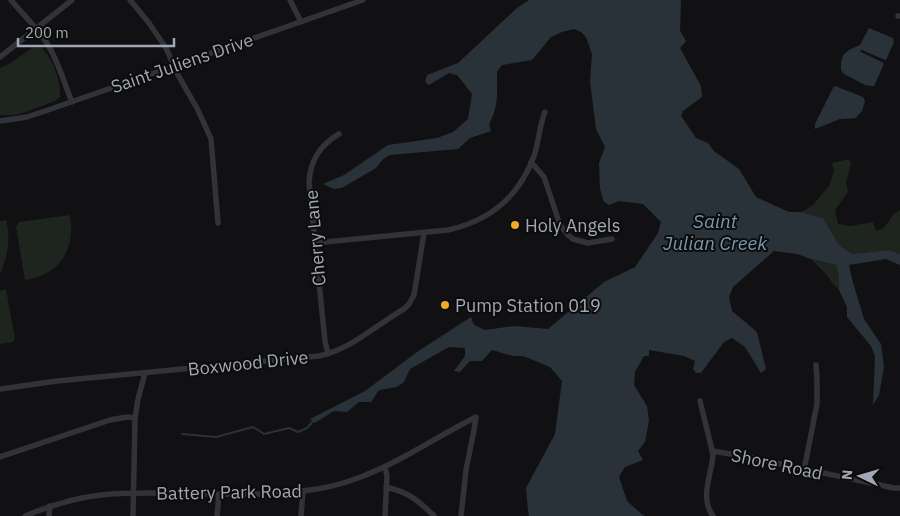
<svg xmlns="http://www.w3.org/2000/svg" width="900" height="516" font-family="'IBM Plex Sans',sans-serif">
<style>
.green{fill:#1d251e}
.water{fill:#293238}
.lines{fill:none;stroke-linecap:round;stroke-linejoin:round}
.stream{stroke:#293238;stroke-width:2}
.street{stroke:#323338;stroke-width:5.5}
.poi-dot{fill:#f2a929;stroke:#0c0c0d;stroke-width:2}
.labels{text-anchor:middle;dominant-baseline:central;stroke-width:4;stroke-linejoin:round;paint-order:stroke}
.street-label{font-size:18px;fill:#a2a8b3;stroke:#0c0c0d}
.poi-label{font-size:18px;fill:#a2a8b3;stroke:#0c0c0d;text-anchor:start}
.water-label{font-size:19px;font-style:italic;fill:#7897af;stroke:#0c0c0d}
</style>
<rect width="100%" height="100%" fill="#111113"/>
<g class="green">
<path d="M41,47c12,12 20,33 19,50l-5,4 -32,12 -9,2h-14v-47l9,-4 23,-16z"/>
<path d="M849,159l2,5 -5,18 2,10 -13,18 3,14 12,2 23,-4 3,9 8,-3 9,-13 7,-5v44l-11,-4 -37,4 -13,-9 -16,-27 -22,-6 12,-7 16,-19 5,-15 -2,-8z"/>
<path d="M70,215c4,24 -2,47 -25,59 -6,3 -13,4 -20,6l-9,-53 3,-5z"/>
<path d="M6,220c5,21 2,34 -6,54v-53z"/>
<path d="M811,259l25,6 3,12v13l-6,-6 -7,-10z"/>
<path d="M6,289l9,50 -2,3 -13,2v-53z"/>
</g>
<g class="water">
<path d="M529,0h152l-1,31 6,10 -6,7 21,38 1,11 -19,14 -2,5 15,22 12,5 6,8 25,18 17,28 33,15h12l22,6 16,27 13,9 37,-4 11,4v11l-14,-6 -37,6 3,14 12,40 17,25 3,23 -5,28 -6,10 2,-49 -4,-10 -24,-29v-10l-8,-17v-13l-3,-12 -25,-6 -14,-5 -23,-3 -41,36 -4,10 3,14 25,21 9,37 -5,4 -16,-26 -13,-9 -8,4 -23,31h-5l-3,-4 2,-8 -11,-5 -35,-6v6h-5l-9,16 -1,13 13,21 2,14 -4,22 -7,9 5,9 -18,7 -6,10 8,24 17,15h-115l-1,-5 -2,-23 29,-54 7,-53 -12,-14 -27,-11h-10l-21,-6 -10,11h-12l-10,11 -6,-1 11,-15v-8l-16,-1 -39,22 -6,13 -7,5 -18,3 -8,12h-12l-12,10 -13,-1 -19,12 -5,-4 55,-28 52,-39 54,-35 3,8 11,5 29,-4 34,3 56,-47 31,-15 23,-34 3,-11 -18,-18 -24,-3 -10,4 -5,-3 -4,-13 -1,-26 6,-16 -9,-18 -6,-47 2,-28 -6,-17 -5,-5 -7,-3 -12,3 -11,5 -19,23 -30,5 -5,7c0,20 2,34 -8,52l2,7 -21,7 -12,11 -68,6 -7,4 -7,9 -34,20 -8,1 -11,-5 21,-9 44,-30 49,-7 16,-6 15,-13 4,-25 -15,-19 -8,-2 -20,12 -4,-3 2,-7 31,-12 59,-55z"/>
<path d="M869,28l24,10 1,4 -8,18h-1l-23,-10h-2l1,2 21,10 2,2 -10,22h-2l-7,-1 -21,-11 -3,-4v-7l2,-8 6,-5 11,-5z"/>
<path d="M835,86l28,11 2,4 -3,10 -6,7 -16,1 -25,10v-5l18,-36z"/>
</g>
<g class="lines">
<path class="stream" d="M182,434l34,3 37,-10 11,7 25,-6 9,4 9,-4 7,-8"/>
<g class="street">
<path d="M11,0c12,15 27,28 37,45 11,18 16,38 24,57"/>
<path d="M130,0l19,23 17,25 12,27 20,35 13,29 7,84"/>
<path d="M290,0l11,22"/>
<path d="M898,16h2"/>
<path d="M0,57l72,-57"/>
<path d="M0,121l27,-4 24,-8 312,-109"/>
<path d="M531,162l13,15 16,48 8,10 5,4 15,4 24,-4"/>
<path d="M315,243l133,-13c41,-9 71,-33 86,-74 5,-14 5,-30 11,-44"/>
<path d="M328,354l-3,-13 -16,-158c1,-23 11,-38 30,-49"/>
<path d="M0,389l57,-8 262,-25c33,-7 57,-31 85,-47l5,-5 5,-9 10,-62"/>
<path d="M700,401l13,53c-1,21 -14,43 0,62"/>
<path d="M712,451l31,5 151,32h6"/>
<path d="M0,457l110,-37 17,-3 8,1"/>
<path d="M385,467l2,9 -2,40"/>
<path d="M804,470l13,-66v-24l-1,-15"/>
<path d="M386,487c22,5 32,13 48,29"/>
<path d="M25,516c24,-10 49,-18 76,-21 16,-2 33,-2 49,-2 51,0 103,4 152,-2 19,-2 38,-6 56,-13 41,-15 78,-41 118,-61l-2,13 -8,40 -5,46"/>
<path d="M49,516l1,-10"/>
<path d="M133,516l2,-98 3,-19 7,-26"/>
<path d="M217,516l2,-22"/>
<path d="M301,516l2,-25"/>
</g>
</g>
<g class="poi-dot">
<circle cx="515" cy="225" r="5"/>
<circle cx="445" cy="305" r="5"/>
</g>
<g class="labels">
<g class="street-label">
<text transform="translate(182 63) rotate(-19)">Saint Juliens Drive</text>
<text transform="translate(315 238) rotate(-95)">Cherry Lane</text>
<text transform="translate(248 363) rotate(-6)">Boxwood Drive</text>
<text transform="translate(777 464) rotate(12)">Shore Road</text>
<text transform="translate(229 492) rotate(-1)">Battery Park Road</text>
</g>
<g class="poi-label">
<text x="525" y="225">Holy Angels</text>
<text x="455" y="305">Pump Station 019</text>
</g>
<g class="water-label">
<text x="715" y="221">Saint<tspan x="715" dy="22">Julian Creek</tspan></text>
</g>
</g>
<g transform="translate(860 476) rotate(275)" stroke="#0c0c0d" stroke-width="4" paint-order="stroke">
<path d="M0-4L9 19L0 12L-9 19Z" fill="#a2a8b3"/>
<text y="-8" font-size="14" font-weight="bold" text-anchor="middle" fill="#a2a8b3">N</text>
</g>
<path d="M18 38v8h156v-8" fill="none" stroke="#a2a8b3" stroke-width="2.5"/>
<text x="25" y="38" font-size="15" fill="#a2a8b3" stroke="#0c0c0d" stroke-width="4" paint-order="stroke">200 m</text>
</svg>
